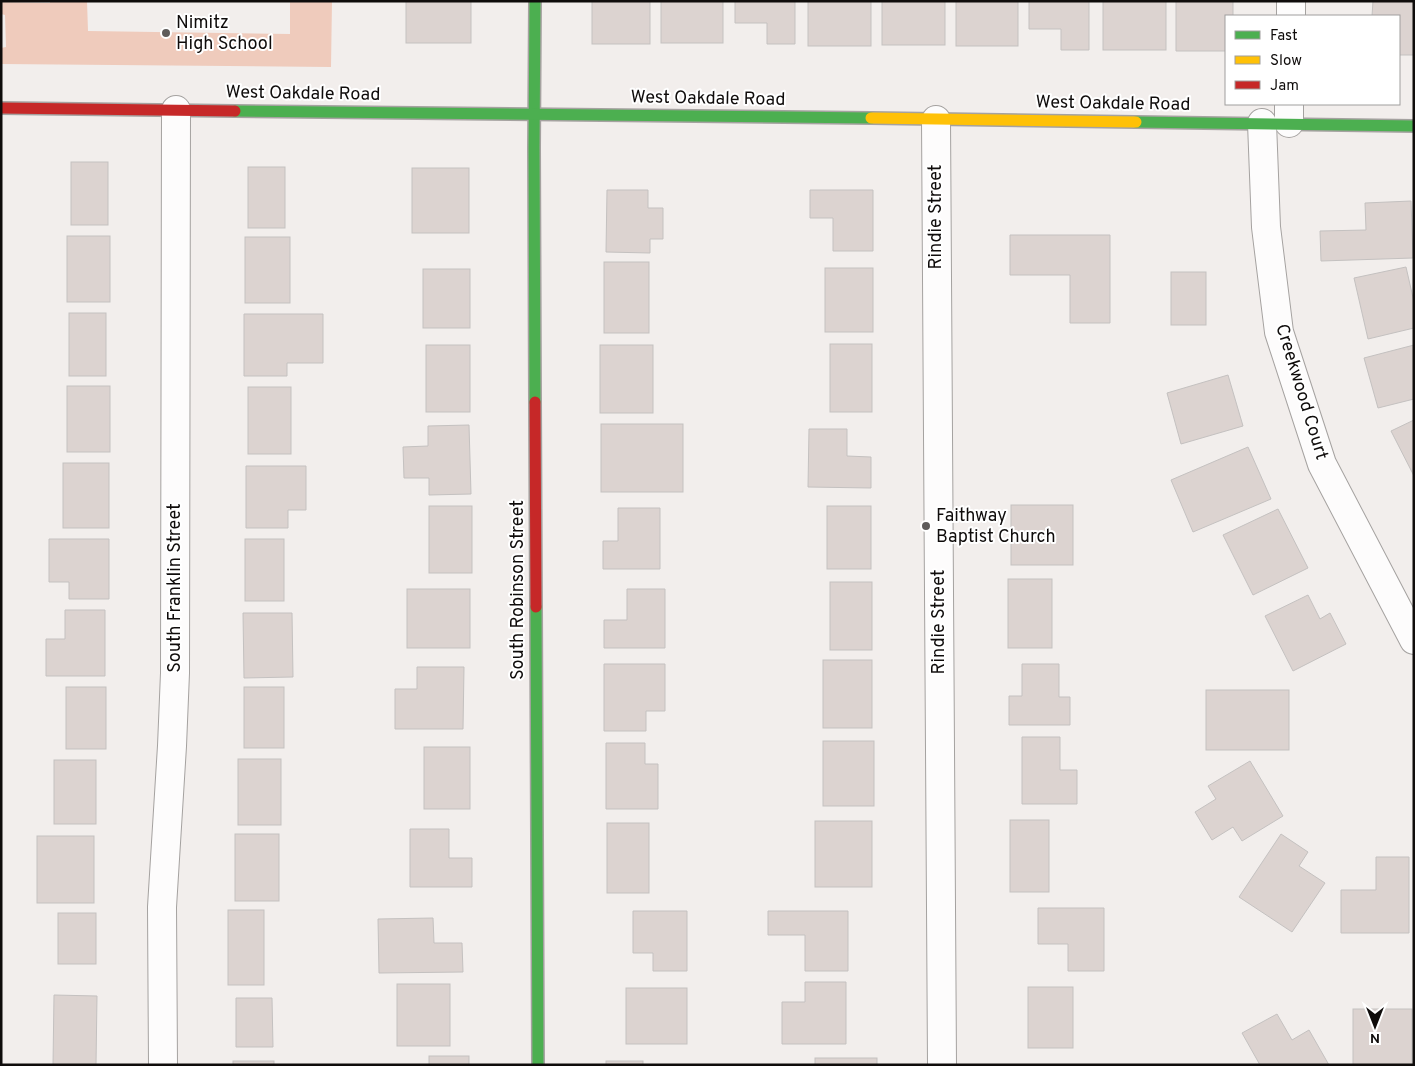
<svg xmlns="http://www.w3.org/2000/svg" width="1415" height="1066" font-family="Overpass,sans-serif">
<style>
.green{fill:#efcbbc}
.building{fill:#dcd3d0;stroke:#c4c1c0}
.lines{fill:none;stroke-linecap:round;stroke-linejoin:round}
.street-casing{stroke:#a5a2a0;stroke-width:30}
.fast-casing{stroke:#a5a2a0;stroke-width:14}
.slow-casing{stroke:#a5a2a0;stroke-width:14}
.jam-casing{stroke:#a5a2a0;stroke-width:14}
.street{stroke:#fdfcfc;stroke-width:28}
.fast{stroke:#4caf50;stroke-width:11}
.slow{stroke:#ffc107;stroke-width:11}
.jam{stroke:#c62828;stroke-width:11}
.poi-dot{fill:#5e5b5a;stroke:#fff;stroke-width:2}
.labels{text-anchor:middle;dominant-baseline:central;stroke-width:4;stroke-linejoin:round;paint-order:stroke}
.poi-label{font-size:18px;fill:#0f0c0b;stroke:#fff;text-anchor:start}
.street-label{font-size:18px;fill:#0f0c0b;stroke:#fff}
</style>
<rect width="100%" height="100%" fill="#f2eeec"/>
<path class="green" d="M50,1h37l1,30 202,3v-33h42l-1,66 -330,-3v-16l5,-1 -1,-32 -4,-1v-12l49,1z"/>
<g class="building">
<rect x="406" y="1" width="65" height="42"/>
<rect x="592" y="1" width="58" height="43"/>
<rect x="661" y="1" width="62" height="42"/>
<path d="M735,1h60v43h-28v-21h-32z"/>
<rect x="808" y="1" width="63" height="45"/>
<rect x="882" y="1" width="63" height="44"/>
<rect x="956" y="1" width="62" height="45"/>
<path d="M1029,1h60v49h-28v-21h-32z"/>
<rect x="1103" y="1" width="63" height="49"/>
<path d="M1176,1h57v15h-7v35h-50z"/>
<path d="M1373,1h41v54h-15v-39h-27z"/>
<rect x="71" y="162" width="37" height="63"/>
<rect x="248" y="167" width="37" height="61"/>
<rect x="412" y="168" width="57" height="65"/>
<path d="M607,190h41v18h15v31h-13v14l-44,-1z"/>
<path d="M810,190h63v61h-40v-33h-23z"/>
<path d="M1411,201l2,57 -92,3 -1,-30 46,-1 -1,-27z"/>
<path d="M1010,235h100v88h-40v-48h-60z"/>
<rect x="67" y="236" width="43" height="66"/>
<rect x="245" y="237" width="45" height="66"/>
<rect x="604" y="262" width="45" height="71"/>
<path d="M1406,267l8,35v26l-46,11 -14,-61z"/>
<rect x="825" y="268" width="48" height="64"/>
<rect x="423" y="269" width="47" height="59"/>
<rect x="1171" y="272" width="35" height="53"/>
<rect x="69" y="313" width="37" height="63"/>
<path d="M244,314h79v49h-36v13h-43z"/>
<rect x="830" y="344" width="42" height="68"/>
<rect x="426" y="345" width="44" height="67"/>
<rect x="600" y="345" width="53" height="68"/>
<path d="M1414,345v54l-36,9 -14,-50z"/>
<path d="M1228,375l15,51 -62,18 -14,-51z"/>
<rect x="67" y="386" width="43" height="66"/>
<rect x="248" y="387" width="43" height="67"/>
<path d="M1414,420v56l-23,-45z"/>
<rect x="601" y="424" width="82" height="68"/>
<path d="M469,425l2,69 -42,1v-17h-25l-1,-31 25,-1v-20z"/>
<path d="M809,429h38v27l24,1v31l-63,-1z"/>
<path d="M1248,447l23,52 -78,33 -22,-52z"/>
<rect x="63" y="463" width="46" height="65"/>
<path d="M246,466h60v44h-18v18h-42z"/>
<rect x="1011" y="505" width="62" height="60"/>
<rect x="429" y="506" width="43" height="67"/>
<rect x="827" y="506" width="44" height="63"/>
<path d="M618,508h42v61h-57v-28h15z"/>
<path d="M1278,509l30,59 -55,27 -30,-60z"/>
<path d="M49,539h60v60h-40v-17h-20z"/>
<rect x="245" y="539" width="39" height="62"/>
<rect x="1008" y="579" width="44" height="69"/>
<rect x="830" y="582" width="42" height="68"/>
<rect x="407" y="589" width="63" height="59"/>
<path d="M627,589h38v59h-61v-28h23z"/>
<path d="M1308,595l12,24 10,-6 16,31 -53,27 -28,-55z"/>
<path d="M65,610h40v66h-59v-37h19z"/>
<path d="M243,613h49l1,64 -49,1z"/>
<rect x="823" y="660" width="49" height="68"/>
<path d="M604,664h61v47h-19v20h-42z"/>
<path d="M1022,664h37v33h11v28h-61v-29h13z"/>
<path d="M417,667h47l-1,62h-68v-40h22z"/>
<rect x="66" y="687" width="40" height="62"/>
<rect x="244" y="687" width="40" height="61"/>
<rect x="1206" y="690" width="83" height="60"/>
<path d="M1022,737h38v33h17v34h-55z"/>
<rect x="823" y="741" width="51" height="65"/>
<path d="M606,743h39v21h13v45h-52z"/>
<rect x="424" y="747" width="46" height="62"/>
<rect x="238" y="759" width="43" height="66"/>
<rect x="54" y="760" width="42" height="64"/>
<path d="M1250,761l33,55 -41,25 -9,-14 -21,13 -17,-28 21,-13 -8,-13z"/>
<rect x="1010" y="820" width="39" height="72"/>
<rect x="815" y="821" width="57" height="66"/>
<rect x="607" y="823" width="42" height="70"/>
<path d="M410,829h39v29h23v29h-62z"/>
<rect x="235" y="834" width="44" height="67"/>
<path d="M1281,834l27,18 -9,14 26,17 -33,49 -53,-35z"/>
<rect x="37" y="836" width="57" height="67"/>
<path d="M1376,857h33v76h-68v-43h35z"/>
<path d="M1038,908h66v63h-36v-27h-30z"/>
<rect x="228" y="910" width="36" height="75"/>
<path d="M633,911h54v60h-34v-18h-20z"/>
<path d="M768,911h80v60h-43v-36h-37z"/>
<rect x="58" y="913" width="38" height="51"/>
<path d="M433,918l1,25h28l1,29 -84,1 -1,-54z"/>
<path d="M805,982h41v62h-64v-42h23z"/>
<rect x="397" y="984" width="53" height="62"/>
<rect x="1028" y="987" width="45" height="61"/>
<rect x="626" y="988" width="61" height="56"/>
<path d="M54,995l43,1 -1,69h-43z"/>
<path d="M236,998h36l1,49h-37z"/>
<rect x="1353" y="1009" width="59" height="56"/>
<path d="M1277,1014l15,26 17,-10 20,35h-69l-18,-32z"/>
<rect x="429" y="1056" width="40" height="9"/>
<rect x="815" y="1058" width="62" height="7"/>
<rect x="233" y="1061" width="41" height="4"/>
<rect x="606" y="1061" width="37" height="4"/>
</g>
<g class="lines">
<g class="street-casing">
<g id="street">
<path d="M1291,16v-15"/>
<path d="M936,120l6,945"/>
<path d="M1262,123l4,104 13,105 43,132 92,176"/>
<path d="M1289,123v-19"/>
<path d="M163,1065l-1,-158 10,-161 3,-73 1,-563"/>
</g>
</g>
<g class="fast-casing">
<g id="fast">
<path d="M535,1l-1,146 1,255"/>
<path d="M235,111l636,7"/>
<path d="M1136,122l278,4"/>
<path d="M536,607l2,458"/>
</g>
</g>
<g class="slow-casing">
<path id="slow" d="M871,118l265,4"/>
</g>
<g class="jam-casing">
<g id="jam">
<path d="M1,108l234,3"/>
<path d="M535,402l1,205"/>
</g>
</g>
<use href="#street" class="street"/>
<use href="#fast" class="fast"/>
<use href="#slow" class="slow"/>
<use href="#jam" class="jam"/>
</g>
<g class="poi-dot">
<circle cx="166" cy="33" r="5"/>
<circle cx="926" cy="526" r="5"/>
</g>
<g class="labels">
<g class="poi-label">
<text x="176" y="23">Nimitz<tspan x="176" dy="21">High School</tspan></text>
<text x="936" y="516">Faithway<tspan x="936" dy="21">Baptist Church</tspan></text>
</g>
<g class="street-label">
<text transform="translate(303 94) rotate(1)">West Oakdale Road</text>
<text transform="translate(708 99) rotate(1)">West Oakdale Road</text>
<text transform="translate(1113 104) rotate(1)">West Oakdale Road</text>
<text transform="translate(936 217) rotate(-90)">Rindie Street</text>
<text transform="translate(1301 392) rotate(73)">Creekwood Court</text>
<text transform="translate(175 588) rotate(-90)">South Franklin Street</text>
<text transform="translate(518 590) rotate(-90)">South Robinson Street</text>
<text transform="translate(939 622) rotate(-90)">Rindie Street</text>
</g>
</g>
<rect width="1415" height="1066" fill="none" stroke="#0f0c0b" stroke-width="5"/>
<rect x="1225" y="15" width="175" height="90" fill="#ffffff" stroke="#9f9e9d"/>
<rect x="1235" y="31" width="25" height="8" fill="#4caf50" stroke="#9f9e9d"/>
<text x="1270" y="40" font-size="15" fill="#0f0c0b">Fast</text>
<rect x="1235" y="56" width="25" height="8" fill="#ffc107" stroke="#9f9e9d"/>
<text x="1270" y="65" font-size="15" fill="#0f0c0b">Slow</text>
<rect x="1235" y="81" width="25" height="8" fill="#c62828" stroke="#9f9e9d"/>
<text x="1270" y="90" font-size="15" fill="#0f0c0b">Jam</text>
<g transform="translate(1375 1026) rotate(180)" stroke="#ffffff" stroke-width="4" paint-order="stroke">
<path d="M0-4L9 19L0 12L-9 19Z" fill="#0f0c0b"/>
<text y="-8" font-size="14" font-weight="bold" text-anchor="middle" fill="#0f0c0b">N</text>
</g>
</svg>
